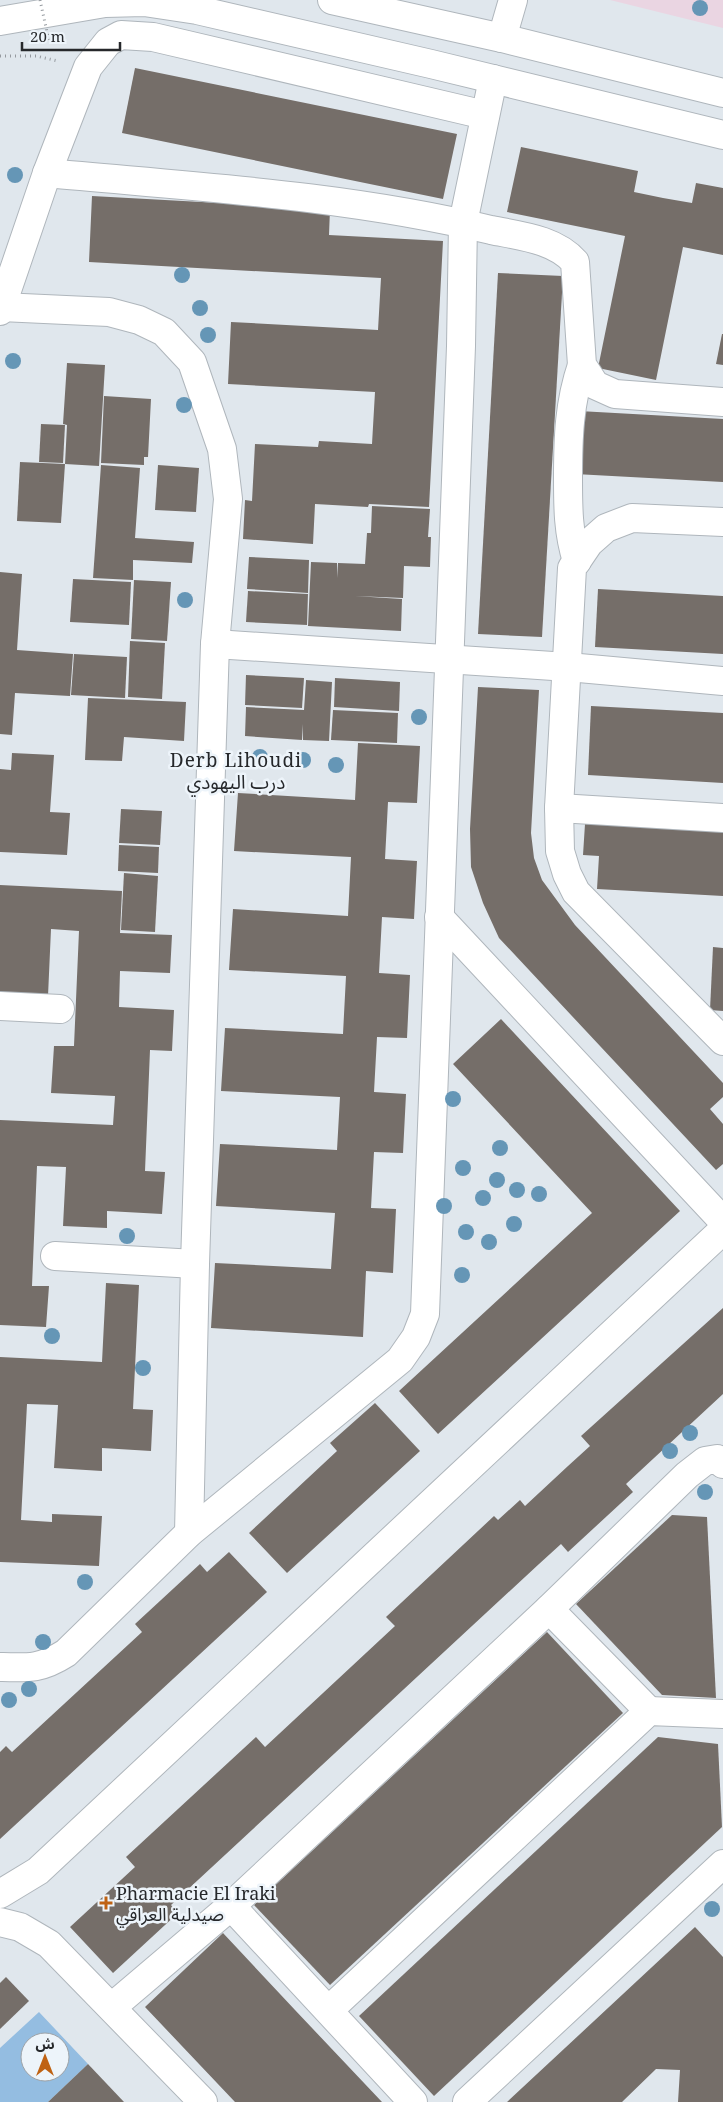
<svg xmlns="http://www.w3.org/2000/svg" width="723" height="2102" font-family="'Noto Serif','Noto Sans Arabic',serif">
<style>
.education{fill:#ead5e2}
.green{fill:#94bde1;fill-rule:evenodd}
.building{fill:#756e69}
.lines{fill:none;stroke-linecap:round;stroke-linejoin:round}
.minor-casing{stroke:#afb6bc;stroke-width:30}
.major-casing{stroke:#afb6bc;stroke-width:30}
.path{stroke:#959a9f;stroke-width:3;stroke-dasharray:1 4;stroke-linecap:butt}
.minor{stroke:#fff;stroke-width:28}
.major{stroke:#fff;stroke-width:28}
.path-bridge{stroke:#959a9f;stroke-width:3;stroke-dasharray:1 4;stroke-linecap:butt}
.tree{fill:#6596b6}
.poi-dot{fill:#bf6213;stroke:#edf4fa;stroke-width:2}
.labels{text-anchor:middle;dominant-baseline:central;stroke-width:5;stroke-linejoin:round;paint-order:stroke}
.poi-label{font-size:18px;fill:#26282b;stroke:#edf4fa;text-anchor:start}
.neighbourhood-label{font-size:19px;letter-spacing:1px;fill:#26282b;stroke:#edf4fa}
</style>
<rect width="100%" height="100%" fill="#e0e7ed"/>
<path class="education" d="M610,0h113v28z"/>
<path class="green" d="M39,2012l49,52 -40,38h-48v-54zM30,2042h30v30h-30z"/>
<g class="building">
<path d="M135,68l322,66 -14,65 -321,-66z"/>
<path d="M521,147l117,24 -4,21 29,6 29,5 4,-20 27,5v67l-40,-8 -27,133 -58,-12 27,-132 -118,-24z"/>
<path d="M92,196l238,13 -1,26 114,6 -14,266 -60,-3 -1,3 -53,-3 -2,40 -70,-5 2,-39 7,1 3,-57 63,3 1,-6 53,3 3,-52 -147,-8 3,-62 147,8 3,-52 -292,-16z"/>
<path d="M498,273l65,3 -21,361 -64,-3z"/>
<path d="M722,334h1v31l-7,-1z"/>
<path d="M67,363l38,2 -6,101 -34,-2 2,-39 -4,-1z"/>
<path d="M104,396l47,3 -3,58h-4v8l-43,-2z"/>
<path d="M579,411l144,8v63l-148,-8z"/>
<path d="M41,424l24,1 -2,38 -24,-1z"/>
<path d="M20,462l45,2 -4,59 -44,-2z"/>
<path d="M101,465l39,3 -5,70 59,4 -2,21 -59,-3v20l-40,-2z"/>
<path d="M158,465l41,3 -3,44 -41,-2z"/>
<path d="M372,506l58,3 -2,28h3l-1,30 -26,-1 -1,32 -48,-2 47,3 -1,32 -93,-5 3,-64 26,1v15l1,-15 27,1 2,-31h4z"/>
<path d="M249,557l60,3 -1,33 -61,-4z"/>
<path d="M0,572l22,2 -5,76 56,4 -3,42 -55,-3 -3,42 -12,-1z"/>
<path d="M73,579l58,3 -2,43 -59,-3z"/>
<path d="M134,580l37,2 -4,59 -36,-2z"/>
<path d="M598,589l125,7v58l-128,-7z"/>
<path d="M248,591l60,3 -1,31 -61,-3z"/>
<path d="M130,641l35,2 -3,56 -34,-2z"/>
<path d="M74,654l53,3 -2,41 -54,-3z"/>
<path d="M246,675l58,3 -2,30 -57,-3z"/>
<path d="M335,678l65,4 -1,29 -65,-4z"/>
<path d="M306,680l26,2 -3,59 -26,-1v-16l-1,16 -57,-4 1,-29 58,3z"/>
<path d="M478,687l61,3 -8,143 3,25 8,22 33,45 148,158v14l-13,12 13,15v40l-7,6 -217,-232 -16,-35 -12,-36 -1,-38z"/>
<path d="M88,698l98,4 -2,39 -60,-4 -2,24 -37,-1z"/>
<path d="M591,706l132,7v70l-135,-8z"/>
<path d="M333,710l65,3 -1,30 -66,-3z"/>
<path d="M358,743l62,3 -3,57 -29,-1 -3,57 32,2 -3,58 -32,-2 -3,56 31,2 -3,63 -30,-1 -3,55 32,2 -3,59 -29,-1 -3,56 25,1 -3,64 -27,-2 -3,66 -152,-9 4,-65 116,6 4,-56 -119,-7 4,-62 117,6 3,-53 -119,-6 4,-63 118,6 3,-58 -117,-6 4,-61 115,7 3,-59 -117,-6 4,-58 117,7z"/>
<path d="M12,753l42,2 -4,57 20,1 -3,42 -67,-3v-83l11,1z"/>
<path d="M121,809l41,2 -2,34 -41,-2z"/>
<path d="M585,824l138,7v65l-126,-7 2,-33 -16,-1z"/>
<path d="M119,845l40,2 -1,26 -40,-2z"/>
<path d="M124,873l34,3 -3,56 -34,-2z"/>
<path d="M0,885l122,6 -2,42 52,2 -2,38 -50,-2 -1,36 55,3 -2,41 -22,-1 -5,121 20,1 -3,42 -55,-3v17l-44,-2 3,-59 -29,-1 -5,120h17l-3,41 -46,-2v-205l113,5 2,-29 -64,-3 3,-47h20l5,-115 -28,-2 -3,67 -48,-2z"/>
<path d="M713,947l10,1v63l-13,-1z"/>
<path d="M501,1019l179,192 -242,223 -39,-43 193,-178 -139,-149z"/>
<path d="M106,1283l33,2 -6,124 20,1 -2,41 -49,-3v23l-48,-3 4,-63 -31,-1 -6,116 31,2v-8l50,2 -3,50 -99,-4v-205l102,5z"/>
<path d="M723,1308v86l-97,90 7,8 -65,60 -7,-8 -22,20 -368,341 7,8 -65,60 -43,-46 65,-60 -9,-10 130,-120 9,10 130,-121 -9,-9 108,-101 4,4 22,-20 5,6 43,-40 22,-20 -9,-10z"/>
<path d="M375,1403l45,48 -133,122 -38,-40 88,-82 -7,-8z"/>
<path d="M672,1515l35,2 9,181 -54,-3 -86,-91z"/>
<path d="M229,1552l38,40 -267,247v-87l6,-6 6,6 130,-120 -7,-8 65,-60 7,8z"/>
<path d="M547,1632l76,81 -293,272 -76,-80z"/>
<path d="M658,1737l60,7 4,83 -288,269 -75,-80z"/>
<path d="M695,1927l28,30v145h-45l2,-32 -24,-1 -34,33h-115z"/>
<path d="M223,1933l72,77 87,92h-147l-90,-95z"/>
<path d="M6,1977l23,24 -29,28v-46z"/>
<path d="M88,2064l36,38h-76z"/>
</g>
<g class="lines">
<g class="minor-casing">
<g id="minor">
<path d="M502,38l11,-38"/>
<path d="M47,173c149,14 299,22 444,57 29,6 64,9 84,32l7,103 13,20 20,9 108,8"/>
<path d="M1,307l108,5 30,8 25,12 28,30 30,87 6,50 -13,145 -20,620 -6,269"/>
<path d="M0,311l47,-138 41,-106 20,-25 13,-7 32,2 332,78"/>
<path d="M723,522l-91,-4 -26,10 -17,15 -17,25 -13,240 1,43 7,23 9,18 147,149"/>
<path d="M577,561c-9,-28 -9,-54 -9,-83 0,-40 1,-75 14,-113"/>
<path d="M215,644l353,23 155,14"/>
<path d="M559,808l164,10"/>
<path d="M439,917l284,304"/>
<path d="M0,1006l60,3"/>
<path d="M55,1256l140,8"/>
<path d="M549,1609l100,102"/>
<path d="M0,1667c29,1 41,2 66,-14l123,-120 211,-173 16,-23 9,-23 36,-968 2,-123 30,-144"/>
<path d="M0,1894l38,-23 685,-641"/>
<path d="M231,1906l182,196"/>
<path d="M0,1922l20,5 29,17 154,158"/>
<path d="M112,2007l119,-101 318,-297 138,-134 18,-14 12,-2 6,5"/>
<path d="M329,2010l320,-299 74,3"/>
<path d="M467,2102l256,-238"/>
</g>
</g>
<g class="major-casing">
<g id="major">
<path d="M332,0l170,38 221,55"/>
<path d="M0,21l105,-18 39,-1 53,8 234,54 292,71"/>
</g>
</g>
<path class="path" d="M0,56h36l22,5"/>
<use href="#minor" class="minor"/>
<use href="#major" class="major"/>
<path class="path-bridge" d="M40,0l9,41"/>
</g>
<g class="tree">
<circle cx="700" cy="8" r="8"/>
<circle cx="15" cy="175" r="8"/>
<circle cx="182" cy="275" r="8"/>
<circle cx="200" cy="308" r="8"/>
<circle cx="208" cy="335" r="8"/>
<circle cx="13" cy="361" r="8"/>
<circle cx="184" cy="405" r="8"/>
<circle cx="185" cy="600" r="8"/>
<circle cx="419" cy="717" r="8"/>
<circle cx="260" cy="757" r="8"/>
<circle cx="303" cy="760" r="8"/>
<circle cx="336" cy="765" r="8"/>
<circle cx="453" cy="1099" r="8"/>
<circle cx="500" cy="1148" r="8"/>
<circle cx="463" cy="1168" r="8"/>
<circle cx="497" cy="1180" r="8"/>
<circle cx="517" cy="1190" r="8"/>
<circle cx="539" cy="1194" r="8"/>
<circle cx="483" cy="1198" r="8"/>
<circle cx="444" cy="1206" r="8"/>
<circle cx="514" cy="1224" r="8"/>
<circle cx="466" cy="1232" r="8"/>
<circle cx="127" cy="1236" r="8"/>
<circle cx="489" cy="1242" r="8"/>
<circle cx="462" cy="1275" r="8"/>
<circle cx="52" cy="1336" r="8"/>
<circle cx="143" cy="1368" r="8"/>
<circle cx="690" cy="1433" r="8"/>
<circle cx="670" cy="1451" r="8"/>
<circle cx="705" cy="1492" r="8"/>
<circle cx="85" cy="1582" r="8"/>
<circle cx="43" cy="1642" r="8"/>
<circle cx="29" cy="1689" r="8"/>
<circle cx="9" cy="1700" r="8"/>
<circle cx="712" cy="1909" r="8"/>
</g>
<path class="poi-dot" d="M103.5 1895.5h5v5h5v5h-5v5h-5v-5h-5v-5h5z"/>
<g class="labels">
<g class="poi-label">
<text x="116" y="1893">Pharmacie El Iraki<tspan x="116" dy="21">صيدلية العراقي</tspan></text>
</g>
<g class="neighbourhood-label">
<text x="236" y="760">Derb Lihoudi<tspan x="236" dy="22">درب اليهودي</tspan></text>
</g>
</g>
<g transform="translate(45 2057)"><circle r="24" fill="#edf4fa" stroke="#9da2a7"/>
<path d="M0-4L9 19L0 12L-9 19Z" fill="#bf6213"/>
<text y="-8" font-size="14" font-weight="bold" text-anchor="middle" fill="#26282b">ش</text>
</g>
<path d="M22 42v8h98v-8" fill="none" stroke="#26282b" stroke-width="2.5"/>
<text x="30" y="42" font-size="15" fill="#26282b" stroke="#edf4fa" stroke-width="4" paint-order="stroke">20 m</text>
</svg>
